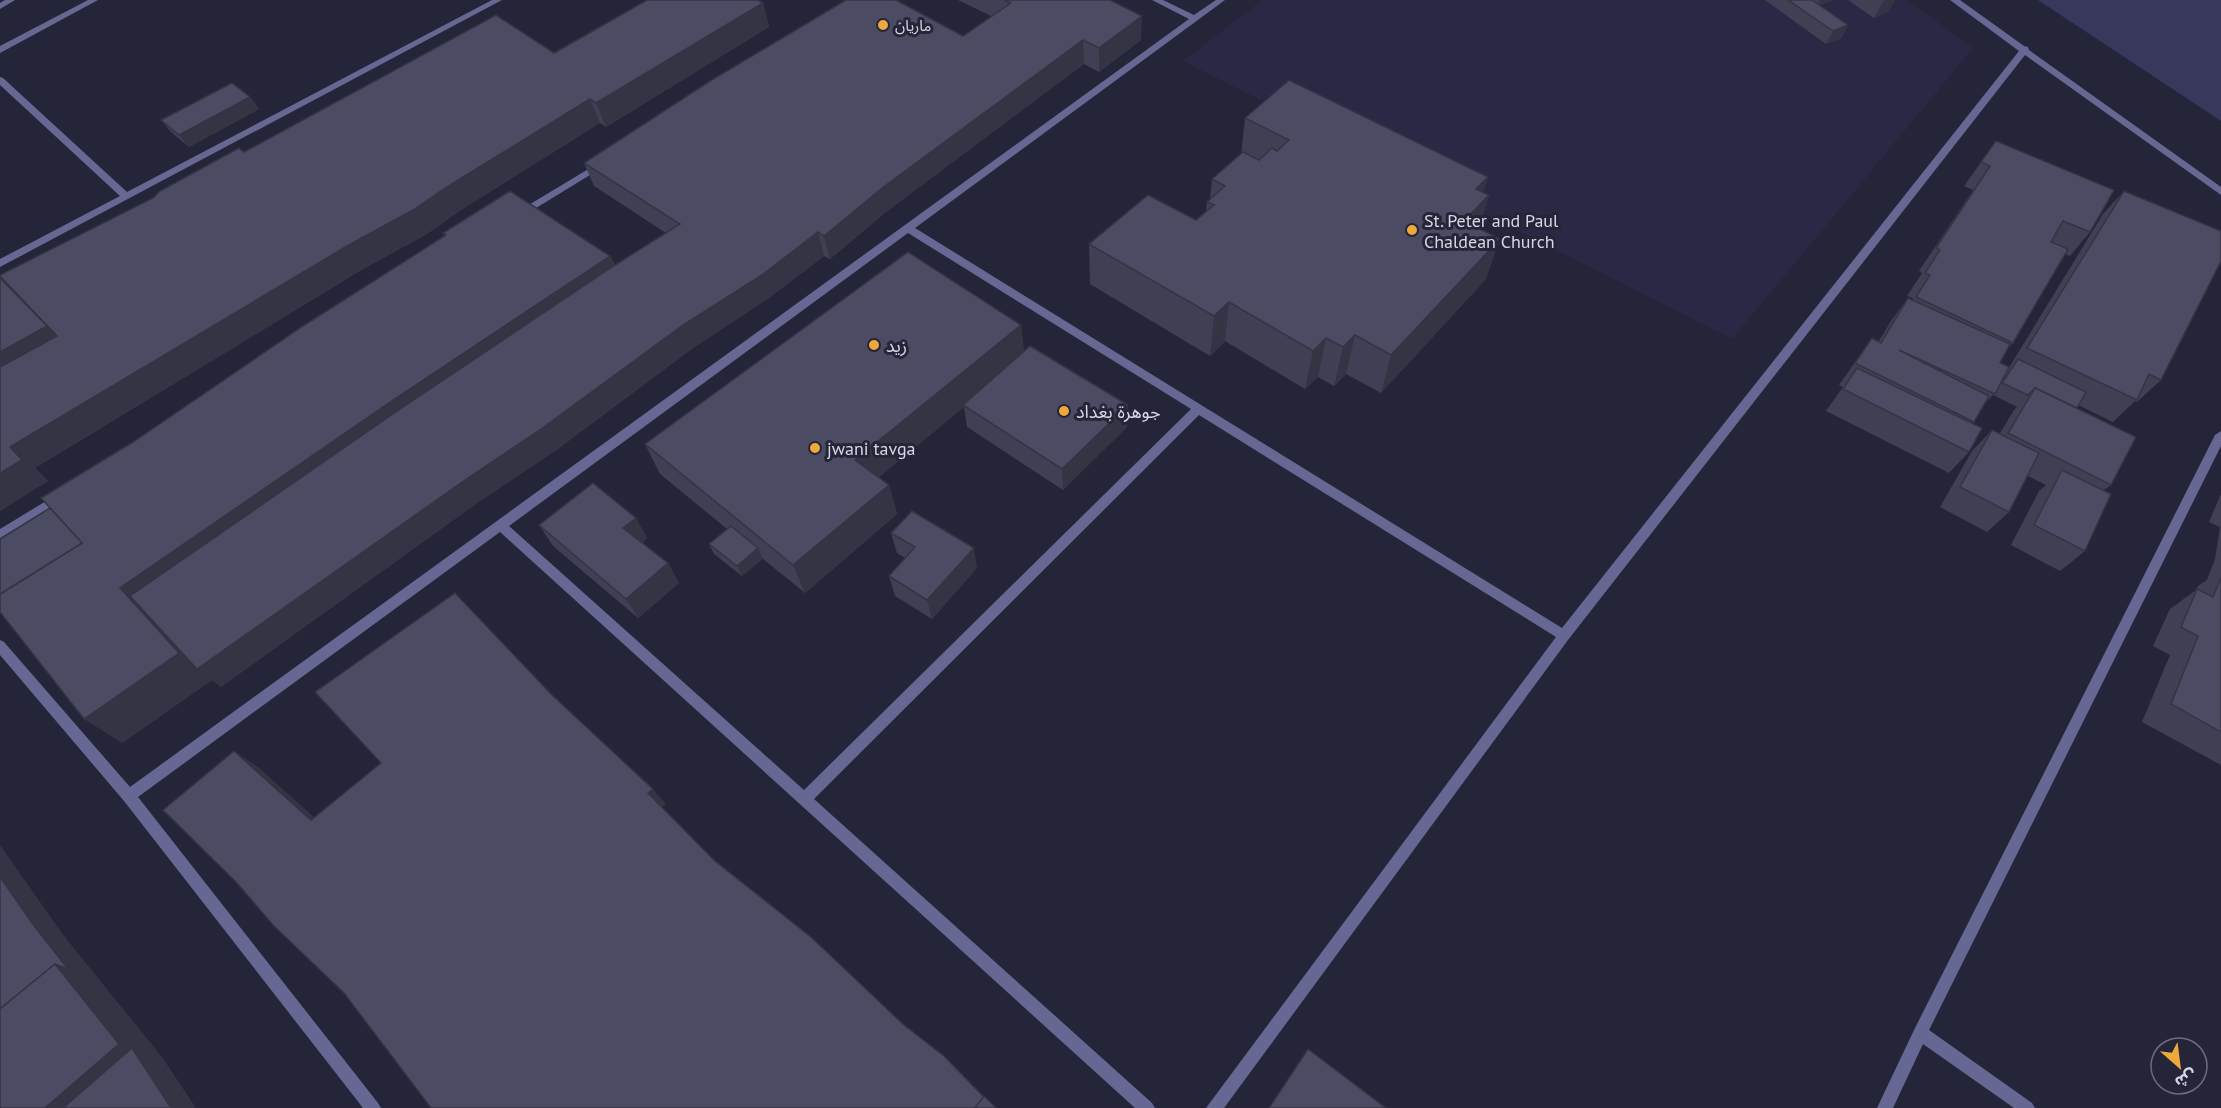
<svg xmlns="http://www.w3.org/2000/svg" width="2221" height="1108" font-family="'PT Sans','Noto Sans Arabic',sans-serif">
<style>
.built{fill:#2a2945}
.green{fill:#38375c}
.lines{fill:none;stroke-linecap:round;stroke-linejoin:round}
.minor{fill:#676793;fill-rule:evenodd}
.tertiary{fill:#676793;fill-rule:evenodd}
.wall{fill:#404055}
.shaded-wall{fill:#343445}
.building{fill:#4b4b63;stroke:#343445;stroke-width:1.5}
.poi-dot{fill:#eea83c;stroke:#25253a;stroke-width:2}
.labels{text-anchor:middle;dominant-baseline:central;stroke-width:6;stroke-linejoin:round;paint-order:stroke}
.far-poi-label{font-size:15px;fill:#d7d8e6;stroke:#25253a;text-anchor:start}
.poi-label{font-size:18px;fill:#d7d8e6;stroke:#25253a;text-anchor:start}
</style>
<rect width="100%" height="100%" fill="#25253a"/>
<path class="built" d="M1263,0h644l66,48 -241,291 -549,-278z"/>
<path class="green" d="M2038,0h183v121z"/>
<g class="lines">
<g class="minor">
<path d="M492,0h10l-502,267v-8l120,-63 -120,-111v-8l3,1 124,114z"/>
<path d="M1152,0h11l31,15 22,-15h9l-310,228 647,400 457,-577 -69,-51h10l64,46 4,1 1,3 192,137v8l-196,-140 -457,585 -344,468h-18l350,-471 -357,-222 -385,384 338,304 3,5h-20l-635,-576 -362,265 240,306 3,5h-18l-239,-307 -124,-146v-15l4,2 126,145 1059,-768zM908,233l283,176 -387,381 -295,-264z"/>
<path d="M600,162l5,3 -2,2 -80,49h-6v-4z"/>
<path d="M2221,431v15l-292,584 103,73 3,5h-21l-91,-64 -30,64h-16l38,-80 300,-593z"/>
<path d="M61,492l4,2 2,3 -2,3 -65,40v-11z"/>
</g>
<g class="tertiary">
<path d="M5,0h10l-15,9v-6z"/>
<path d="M88,0h10l-98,53v-7z"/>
</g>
</g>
<g class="wall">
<path d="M958,0h152l31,40 -42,32 -15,-8 -198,148 -56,47 -6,-3 -55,42 -76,50 -138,103 -75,50 -259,186 -9,-7 -90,63 -72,-235 83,-66 311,-206 -1,-3 167,23 5,9 51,-32 -72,-47 -10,-23 379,-127 28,-20z"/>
<path d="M1765,0h68l-13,5 22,33 -16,6z"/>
<path d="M1848,0h47l-7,12 -14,6z"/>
<path d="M763,3l6,24 -163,100 -6,-4 -139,87 -34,24 -64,35 -328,199 13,13 -48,30v-234l244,-125 310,-99z"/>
<path d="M250,97l9,12 -70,38 -18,-15 -10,-12z"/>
<path d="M1245,118l243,59 -5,15 6,3 -10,33 7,51 -105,114 -35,-19 -12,12 -16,-9 -13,12 -80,-48 -15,15 -120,-72 -1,-40 107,-24 10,-9 1,-9 3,-3 2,-20 29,-24z"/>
<path d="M1996,141l94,91 -20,24 -5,-2 -52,89 -5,5 -8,15 7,8 96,-157 21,-23 37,189 -24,22 -2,-1 -22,21 -35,-17 -1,3 34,77 -7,5 -19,61 -25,20 -49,-26 28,-54 7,-6 -18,-9 -19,36 -22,20 -47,-25 32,-56 20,-21 8,3 14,-23 3,-3 -24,-12 -10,11 -10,17 -4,29 -20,21 -123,-62 17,-24 -4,-2 33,-47 7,3 12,-20 17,-23 4,2 1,-2 -6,-2 15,-23 -3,-2 54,-81 -9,-4z"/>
<path d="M1021,325l3,27 104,53 -1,22 -64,63 -96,-63 -3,-20 -85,70 10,8 8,29 -92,79 -43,-35 -20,18 -28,-22 -5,-10 18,-15 -67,-55 -15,-30z"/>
<path d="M2221,494v271l-79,-43 28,-67 -17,-9 17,-37 26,-19 2,-4 9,-6 8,-21 5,-32 -11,-5z"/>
<path d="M636,518l11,20 -5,5 26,20 11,20 -41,35 -85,-72 -14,-21z"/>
<path d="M891,533l86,35 -45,51 -37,-23 -6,-20 16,-18 -8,-5z"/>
</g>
<g class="shaded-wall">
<path d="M1820,0h13l-16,6z"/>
<path d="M1884,0h11l-7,12 -14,6z"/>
<path d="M763,3l6,24 -163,100 -10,-24z"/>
<path d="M1142,16l-1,24 -42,32v-24z"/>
<path d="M1848,25l-6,13 -16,6 7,-13z"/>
<path d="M1083,40l1,24 -198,148 -56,47 -6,-23 58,-48z"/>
<path d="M250,97l9,12 -70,38 -10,-12z"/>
<path d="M590,99l10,24 -139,87 -34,24 -64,35 -328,199 13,13 -48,30v-38l10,-26 437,-260z"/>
<path d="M1488,177l-9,29 10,-11 -13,41 -17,29 17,-76z"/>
<path d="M818,232l6,24 -55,42 -76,50 -138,103 -75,50 -259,186 -9,-7 -90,63 -38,-24 36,-131 273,-188 217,-144 15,32 58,37z"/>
<path d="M1500,239l-14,40 -105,114 10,-38z"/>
<path d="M0,277l80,81 -80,46z"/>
<path d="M1229,302l-4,39 -15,15 4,-40z"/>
<path d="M1021,325l3,32 -61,48 1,2 -100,83 -9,-30z"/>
<path d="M1355,335l-9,39 -12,12 9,-39z"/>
<path d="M1326,338l-8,39 -13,12 8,-38z"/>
<path d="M1128,405l-1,22 -64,63 -1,-21z"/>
<path d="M889,485l8,29 -92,79 -12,-28z"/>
<path d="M636,518l11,20 -12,10 -12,-20z"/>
<path d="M758,548l5,11 -21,17 -5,-10z"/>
<path d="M974,548l3,20 -45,51 -5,-19z"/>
<path d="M668,563l11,20 -41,35 -12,-19z"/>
<path d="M234,751l24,16 76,68 -23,-15z"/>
<path d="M653,789l13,15 -5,4 -13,-15z"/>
<path d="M0,845l64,91 98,121 34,51h-151l10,-144 -23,-41 -32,-46z"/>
</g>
<g class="building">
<path d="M647,0h111l5,3 -167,100 -6,-4 -143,88 -34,23 -66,36 -337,201 12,13 -22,13v-106l57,-31 -57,-60v-1l153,-77 7,-7 79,-43 5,4 252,-137 58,38z"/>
<path d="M846,0h50l67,36 48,-33 -7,-3h106l32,16 -43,32 -16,-8 -201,148 -58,48 -6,-4 -56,43 -79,50 -142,104 -76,51 -268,189 -67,-73 270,-187 215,-144 65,-41 -96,-61 126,-82z"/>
<path d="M1788,0h24l36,25 -15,6z"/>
<path d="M1289,80l199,97 -12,12 13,6 -18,19 8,4 -7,7 28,14 -109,116 -36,-20 -12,12 -17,-9 -13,13 -84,-49 -15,14 -125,-72 59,-49 48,25 18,-15 -7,-3 18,-16 -13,-7 31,-27 16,8 13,-12 5,3 12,-11 -44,-22z"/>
<path d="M232,83l18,14 -71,38 -18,-15z"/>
<path d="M1996,141l118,49 -24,42 -27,-11 -12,21 17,7 -55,94 -97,-46 14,-22 -5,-2 15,-23 -4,-2 54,-82 -9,-4z"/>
<path d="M510,191l100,65 -217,144 -273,188 59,65 -95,66 -84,-107v-18l82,-51 -41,-45 92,-56 170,-116 143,-91 -3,-2z"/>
<path d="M2124,191l97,40v30l-60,119 -12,-6 -12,26 -110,-52z"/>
<path d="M908,252l113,73 -166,135 34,25 -96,80 -148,-121z"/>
<path d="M0,278l47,48 -47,26z"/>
<path d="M1908,298l102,46 -10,19 9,4 -14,27 -96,-44 90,46 -15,26 -119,-59 17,-25 9,5z"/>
<path d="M1030,346l98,59 -66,64 -99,-64z"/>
<path d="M2018,359l68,33 -9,16 -42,-20 -7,7 -26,-12z"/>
<path d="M1857,368l125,60 -13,24 -126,-63z"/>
<path d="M2035,388l101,49 -25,48 -103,-52z"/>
<path d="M1992,430l47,23 -30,59 -49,-25z"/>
<path d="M2062,470l49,24 -26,57 -51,-26z"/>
<path d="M593,483l43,35 -13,10 45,35 -42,36 -87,-74z"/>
<path d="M50,508l32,35 -82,51v-55z"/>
<path d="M912,511l62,37 -47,52 -38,-24 26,-29 -24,-14z"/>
<path d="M731,526l27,22 -21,18 -28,-22z"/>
<path d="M2221,577v155l-50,-28 27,-68 -17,-9 16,-38 16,8z"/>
<path d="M455,593l97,102 101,94 -5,4 67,68 96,76 93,88 40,31 40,41 -9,11h-544l-87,-115 -70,-67 -38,-44 -73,-72 71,-59 77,69 70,-57 -66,-71z"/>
<path d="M0,877l32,46 36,46 -13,-5 -55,45z"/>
<path d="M55,964l64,80 -74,64h-45v-99z"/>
<path d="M132,1048l39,60h-108z"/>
<path d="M1308,1049l78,59h-117z"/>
<path d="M984,1096l12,12h-21z"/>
</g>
<g class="poi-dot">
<circle cx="883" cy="25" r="6"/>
<circle cx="1412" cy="230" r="6"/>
<circle cx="874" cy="345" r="6"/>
<circle cx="1064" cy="411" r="6"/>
<circle cx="815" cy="448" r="6"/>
</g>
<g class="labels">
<g class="far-poi-label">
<text x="895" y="25">ماريان</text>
</g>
<g class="poi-label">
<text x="1424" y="220">St. Peter and Paul<tspan x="1424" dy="21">Chaldean Church</tspan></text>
<text x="886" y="345">زيد</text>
<text x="1076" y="411">جوهرة بغداد</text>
<text x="827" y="448">jwani tavga</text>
</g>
</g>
<g transform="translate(2179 1066) rotate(152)"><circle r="28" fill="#25253a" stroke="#6c6d7f" stroke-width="1.5"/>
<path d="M0-4.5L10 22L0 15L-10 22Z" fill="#eea83c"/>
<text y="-9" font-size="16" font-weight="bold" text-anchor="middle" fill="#d7d8e6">ش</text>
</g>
</svg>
